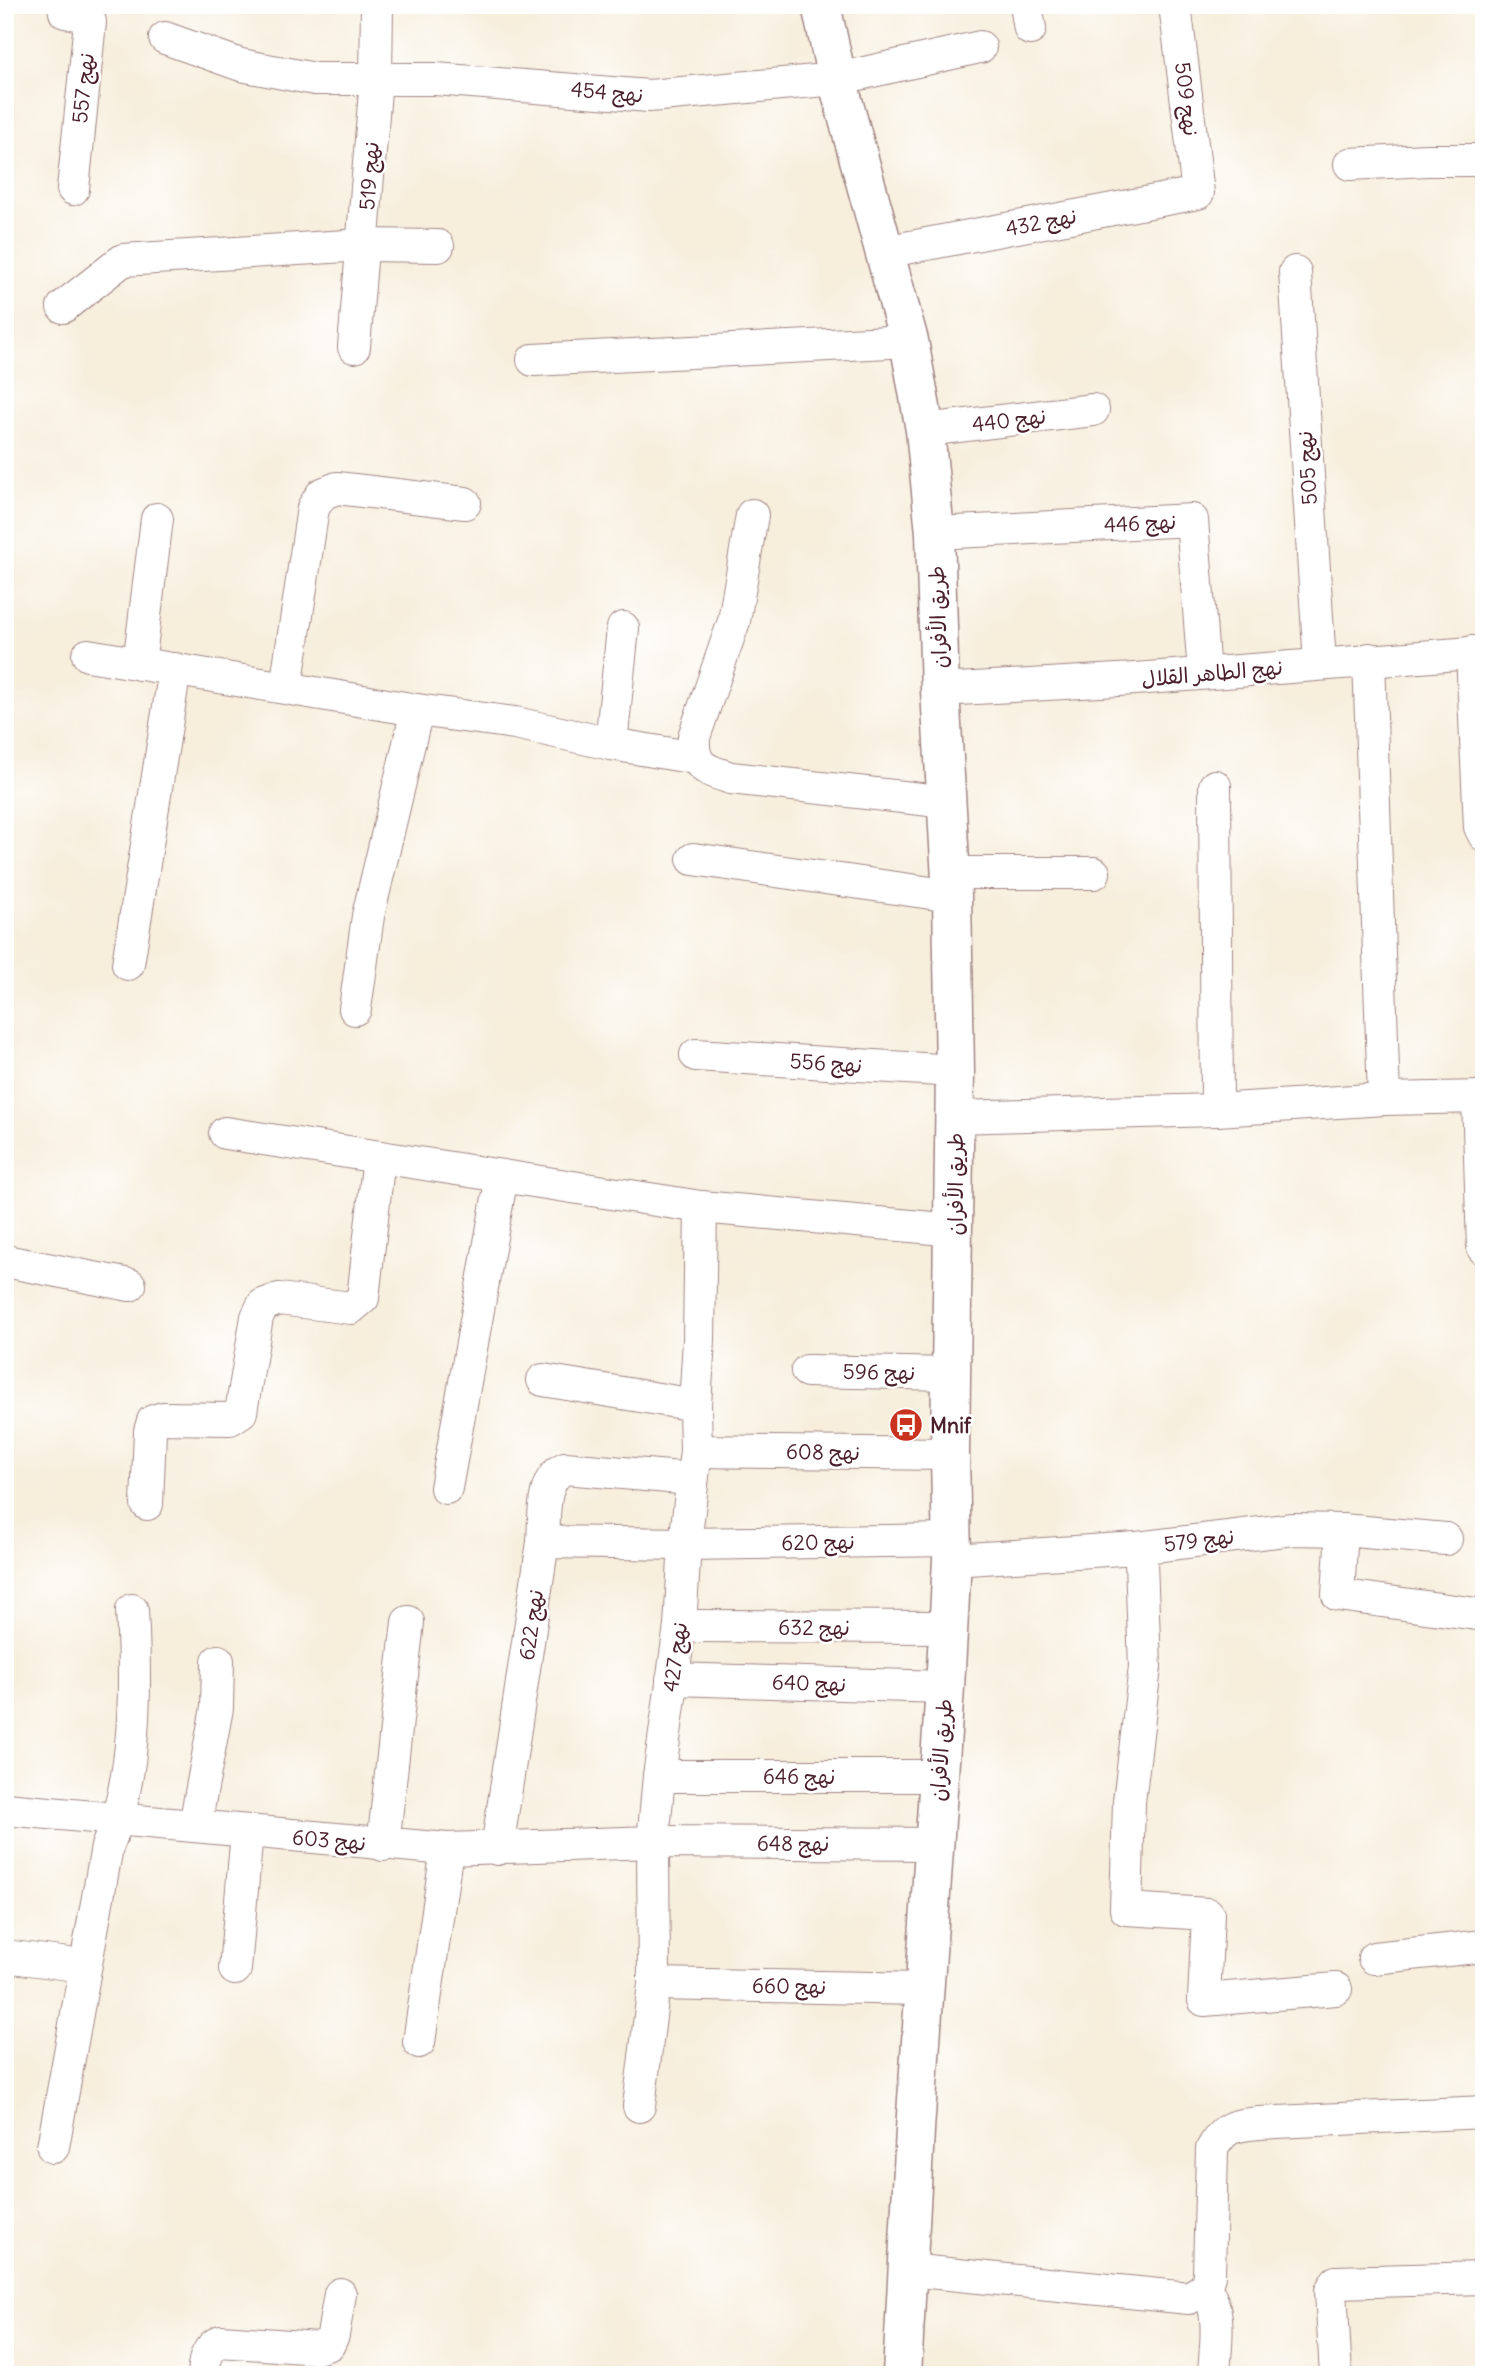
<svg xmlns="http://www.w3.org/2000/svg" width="1489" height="2380" font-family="Delius,'Playpen Sans Arabic',sans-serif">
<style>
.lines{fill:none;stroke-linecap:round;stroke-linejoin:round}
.minor-casing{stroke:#a08684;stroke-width:34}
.major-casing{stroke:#a08684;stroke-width:41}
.minor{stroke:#fff;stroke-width:32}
.major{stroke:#fff;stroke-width:38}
.labels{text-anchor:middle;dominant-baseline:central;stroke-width:5;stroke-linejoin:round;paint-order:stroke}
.street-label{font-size:21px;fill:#4a1f2b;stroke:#fff}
.poi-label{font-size:21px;font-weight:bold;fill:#4a1f2b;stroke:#fff;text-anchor:start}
</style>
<rect width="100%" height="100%" fill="#fff"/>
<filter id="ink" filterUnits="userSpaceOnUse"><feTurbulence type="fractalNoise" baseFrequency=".0143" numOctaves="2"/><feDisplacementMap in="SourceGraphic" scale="14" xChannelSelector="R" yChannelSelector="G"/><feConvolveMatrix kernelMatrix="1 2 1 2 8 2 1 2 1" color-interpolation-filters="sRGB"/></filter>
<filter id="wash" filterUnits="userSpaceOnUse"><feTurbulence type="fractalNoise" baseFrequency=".00686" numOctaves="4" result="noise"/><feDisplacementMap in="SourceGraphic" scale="28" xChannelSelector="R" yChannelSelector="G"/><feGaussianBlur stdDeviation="1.57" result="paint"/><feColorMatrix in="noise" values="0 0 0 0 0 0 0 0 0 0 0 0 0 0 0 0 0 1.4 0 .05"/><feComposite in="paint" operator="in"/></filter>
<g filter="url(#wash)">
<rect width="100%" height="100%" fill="#f7eedc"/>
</g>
<g filter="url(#ink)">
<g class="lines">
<g class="minor-casing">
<g id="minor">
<path d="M64,5l1,7 17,3 8,7 -17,167"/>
<path d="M1026,5l4,24"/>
<path d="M165,38l76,27 74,14h120l214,17 188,-17 143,-32"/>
<path d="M1350,164l77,-4h57"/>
<path d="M884,252l314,-59 -23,-188"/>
<path d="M1295,272l25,392"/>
<path d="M63,307l60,-47 240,-15 75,1"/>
<path d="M354,347l22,-269 1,-73"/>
<path d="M533,360l376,-19"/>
<path d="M925,430l168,-20"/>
<path d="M752,515l-18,106 -40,116c-2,30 12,33 37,41l217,24"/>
<path d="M935,533l257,-13 12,153"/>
<path d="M1472,652l8,175 4,8"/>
<path d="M88,655l329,55 98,13 96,21 85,14"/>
<path d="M1369,659l15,440"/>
<path d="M139,664l18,-145"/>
<path d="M286,687l27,-179 9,-14 15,-6 128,15"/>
<path d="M940,690l195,-11 349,-27"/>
<path d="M611,744l12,-116"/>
<path d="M1215,786l2,324"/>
<path d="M693,859l259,37"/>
<path d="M950,873h144"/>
<path d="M128,964l47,-295"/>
<path d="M355,1009l13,-93 49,-206"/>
<path d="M696,1055l259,16"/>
<path d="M1478,1097l5,151"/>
<path d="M955,1117l262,-7 167,-11 100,-2"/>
<path d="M225,1133l476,74 254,23"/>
<path d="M5,1261l125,24"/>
<path d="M807,1371l144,3"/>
<path d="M543,1380l152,25"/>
<path d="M696,1451l254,3"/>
<path d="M446,1488l56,-312"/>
<path d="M147,1504l3,-73 3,-10 10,-3 67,1 11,-7 16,-95 6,-12 16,-6 72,9 12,-10 16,-141"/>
<path d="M1342,1530l-4,65 146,20"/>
<path d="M543,1542c2,-23 -3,-63 22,-74l127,11"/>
<path d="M1137,1548l4,14 4,105 -16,135 -3,107 82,5 -4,86 132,-11"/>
<path d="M952,1560l185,-12 156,-19 49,1 104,9"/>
<path d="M680,1626l268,1"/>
<path d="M672,1679l273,8"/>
<path d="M659,1776h280"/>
<path d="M5,1809l442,40 206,-7 281,2"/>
<path d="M195,1825l22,-117 1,-47"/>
<path d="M383,1845l25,-223"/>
<path d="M497,1849l46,-307 142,2 266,-4"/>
<path d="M5,1956l80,10"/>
<path d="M1374,1958l110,-12"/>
<path d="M235,1969l12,-137"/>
<path d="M654,1984l270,5"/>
<path d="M419,2042l28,-193"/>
<path d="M639,2106l15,-122 -1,-142 6,-66 21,-150 5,-82 11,-93 -1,-46 4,-65 2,-133"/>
<path d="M53,2147l54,-300c30,-70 29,-162 25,-237"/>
<path d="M908,2270l281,28 16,-10 4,-12 3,-127c13,-24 22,-23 47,-26l225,-11"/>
<path d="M1205,2288c18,24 10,59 9,87"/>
<path d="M203,2375c1,-15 4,-28 18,-34l96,7 12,-4 4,-9 7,-41"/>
<path d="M1336,2375l-5,-84 5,-9 148,-4"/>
</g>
</g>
<g class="major-casing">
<path id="major" d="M821,5l16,74 72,262 16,89 10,103 5,157 12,206 3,175 -5,383 2,106 -7,127 -30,443 -13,245"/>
</g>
<use href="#minor" class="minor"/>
<use href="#major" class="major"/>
</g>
</g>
<defs>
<g id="bus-disc" transform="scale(1.75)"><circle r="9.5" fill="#c8321e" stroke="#fff"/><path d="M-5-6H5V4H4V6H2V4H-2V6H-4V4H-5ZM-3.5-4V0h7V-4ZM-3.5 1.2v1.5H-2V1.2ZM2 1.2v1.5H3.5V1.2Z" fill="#fff"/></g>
</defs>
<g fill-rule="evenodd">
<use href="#bus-disc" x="906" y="1425"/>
</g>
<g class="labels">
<g class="street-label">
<text transform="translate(83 88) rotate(-84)">نهج 557</text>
<text transform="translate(607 92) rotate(5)">نهج 454</text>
<text transform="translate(1187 99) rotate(83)">نهج 509</text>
<text transform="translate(369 176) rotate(-86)">نهج 519</text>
<text transform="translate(1041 222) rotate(-11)">نهج 432</text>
<text transform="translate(1009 420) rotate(-7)">نهج 440</text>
<text transform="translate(1307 468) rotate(-94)">نهج 505</text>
<text transform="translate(1140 523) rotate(-3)">نهج 446</text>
<text transform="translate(938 617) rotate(-92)">طريق الأفران</text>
<text transform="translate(1212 673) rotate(-5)">نهج الطاهر القلال</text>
<text transform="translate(826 1063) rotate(4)">نهج 556</text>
<text transform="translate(955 1184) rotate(-90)">طريق الأفران</text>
<text transform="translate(879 1372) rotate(1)">نهج 596</text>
<text transform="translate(823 1452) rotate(1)">نهج 608</text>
<text transform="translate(1199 1540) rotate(-7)">نهج 579</text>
<text transform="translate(818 1542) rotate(-1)">نهج 620</text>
<text transform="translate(531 1625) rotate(-82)">نهج 622</text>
<text x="814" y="1627">نهج 632</text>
<text transform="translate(675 1657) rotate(-82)">نهج 427</text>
<text transform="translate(809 1683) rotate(2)">نهج 640</text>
<text transform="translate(941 1750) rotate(-86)">طريق الأفران</text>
<text x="799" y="1776">نهج 646</text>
<text transform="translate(329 1840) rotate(5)">نهج 603</text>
<text x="793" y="1843">نهج 648</text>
<text transform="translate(789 1986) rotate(1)">نهج 660</text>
</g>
<g class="poi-label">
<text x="930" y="1425">Mnif</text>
</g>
</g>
<rect width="1489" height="2380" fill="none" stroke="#fff" stroke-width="28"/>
</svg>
